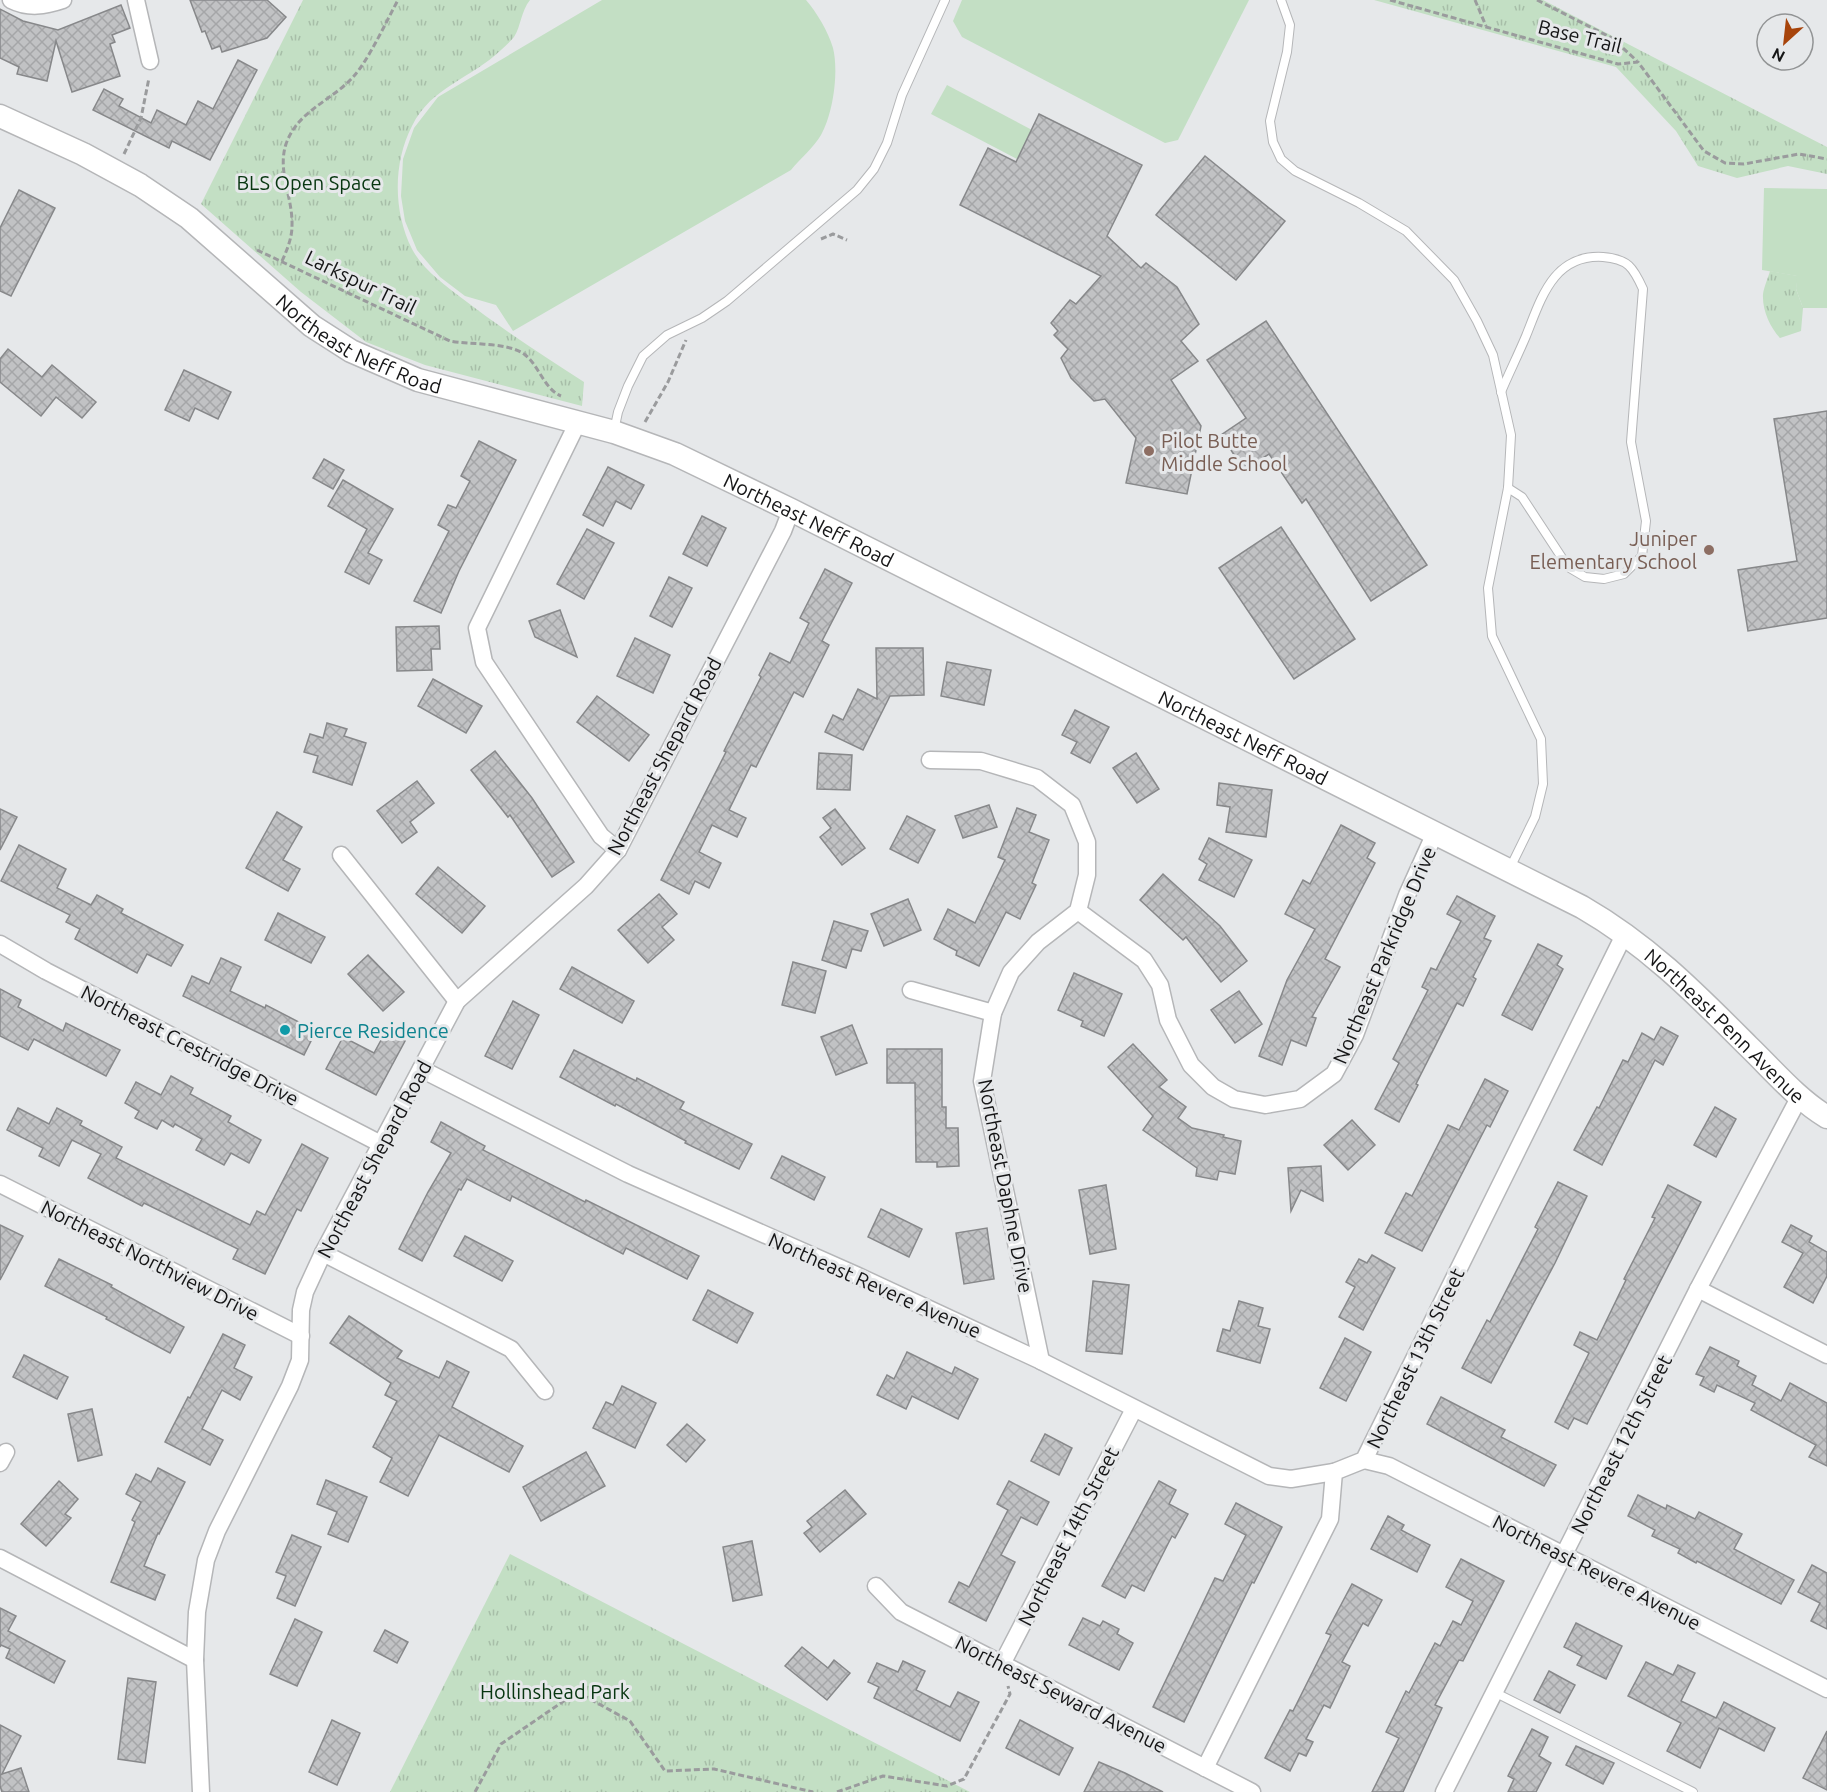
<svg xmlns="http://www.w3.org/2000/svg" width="1827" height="1792" font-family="Ubuntu,sans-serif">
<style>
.grass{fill:url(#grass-tufts)}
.pitch{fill:#c3dfc4}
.building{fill:url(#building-cross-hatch);stroke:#87888a;stroke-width:1.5}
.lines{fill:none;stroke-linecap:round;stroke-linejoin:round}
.service-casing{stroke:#b5b6b8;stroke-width:10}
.minor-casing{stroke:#b5b6b8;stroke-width:19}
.secondary-casing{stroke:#b5b6b8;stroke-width:25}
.path{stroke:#9a9b9d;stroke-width:3;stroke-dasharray:6 3;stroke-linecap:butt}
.service{stroke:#fff;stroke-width:8}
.minor{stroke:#fff;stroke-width:16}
.secondary{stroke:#fff;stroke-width:22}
.education-dot{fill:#8d6e63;stroke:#e6e8ea;stroke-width:2}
.culture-dot{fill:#0f9aa8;stroke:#e6e8ea;stroke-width:2}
.labels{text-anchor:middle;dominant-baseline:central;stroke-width:6;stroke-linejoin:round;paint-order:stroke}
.street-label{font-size:20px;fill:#151516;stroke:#e6e8ea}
.park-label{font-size:20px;fill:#073610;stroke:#e6e8ea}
.education-label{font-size:20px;fill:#785e54;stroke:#e6e8ea;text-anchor:start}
.culture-label{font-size:20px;fill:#0d838f;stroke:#e6e8ea;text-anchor:start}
</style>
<defs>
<pattern id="grass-tufts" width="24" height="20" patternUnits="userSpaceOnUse" patternTransform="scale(1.5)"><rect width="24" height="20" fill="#c3dfc4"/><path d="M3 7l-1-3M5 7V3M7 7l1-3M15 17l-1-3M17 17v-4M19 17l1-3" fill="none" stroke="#a7bea8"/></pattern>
<pattern id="building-cross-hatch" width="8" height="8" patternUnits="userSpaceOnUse" patternTransform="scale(1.5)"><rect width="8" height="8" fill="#c1c2c4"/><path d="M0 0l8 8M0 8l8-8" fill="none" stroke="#a5a6a8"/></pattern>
</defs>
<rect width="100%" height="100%" fill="#e6e8ea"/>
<g class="grass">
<path d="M303,0h227c-9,11 -9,26 -16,37 -4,5 -9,9 -13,13 -29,28 -70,37 -89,76 -19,37 -19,85 0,123 11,21 33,36 51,50 39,30 79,56 121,83l-2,24 -157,-41 -59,-23 -65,-50 -100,-88z"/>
<path d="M1374,0h169l284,147v27l-39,-8 -51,12 -39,-12 -22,-35 -60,-64z"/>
<path d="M1770,271l28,5 -2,13 7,19 -2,23 -21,7c-10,-11 -18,-28 -17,-44 1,-7 5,-16 7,-23z"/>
<path d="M510,1554l460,238h-580z"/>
</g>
<g class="pitch">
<path d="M602,0h204c11,13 22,31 27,48 6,24 0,66 -12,87 -7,12 -21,24 -30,35l-278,161 -17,-26 -31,-9 -25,-19 -23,-27 -12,-29 -4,-25 2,-37 11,-31 24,-31z"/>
<path d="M962,0h287l-71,140 -13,3 -203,-106 -9,-16z"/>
<path d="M947,85l85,45 -15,29 -86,-45z"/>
<path d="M1764,188l63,1v119h-24l-7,-19 1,-13 -35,-6z"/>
</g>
<g class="building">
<path d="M190,0h77l19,17 -19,21 -45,14 -2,-6 -8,3 -7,-18 -3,1z"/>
<path d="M121,5l9,23 -18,7 3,7 -5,2 10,32 -48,16 -16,-51 -9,40 -30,-7 2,-7 -19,-9v-49l23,12 35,9z"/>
<path d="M238,60l19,10 -47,90 -38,-19 -3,7 -76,-38 11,-21 19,10 -4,7 32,17 6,-13 29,15 12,-24 15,8z"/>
<path d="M1039,114l103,51 -35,71 34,32 5,-5 31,24 22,37 -18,17 17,20 -27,19 30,46 -14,68 -61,-11 10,-45 -31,-39 -11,2 -23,-23 -10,-20 7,-9 -14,-14 4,-4 -7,-8 19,-23 6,4 25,-28 -141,-71 28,-57 28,14z"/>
<path d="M1205,156l80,65 -49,59 -80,-65z"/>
<path d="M19,190l36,18 -44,88 -11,-5v-63z"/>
<path d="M1266,321l161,244 -56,36 -65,-102 -4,4 -33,-49 -25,16 -23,-35 25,-17 -39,-58z"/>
<path d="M8,349l34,28 10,-12 44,37 -14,16 -26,-21 -15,19 -41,-34v-23z"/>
<path d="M184,370l47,22 -13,27 -23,-11 -6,13 -24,-11z"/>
<path d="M1827,411v207l-79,13 -10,-61 59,-9 -23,-142z"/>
<path d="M479,441l37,19 -57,111 -18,42 -27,-12 35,-70 -11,-6 10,-20 8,3 14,-27 -9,-5z"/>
<path d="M324,459l20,11 -11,19 -20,-11z"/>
<path d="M608,467l36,18 -13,24 -15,-8 -13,25 -20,-11z"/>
<path d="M343,480l50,29 -25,44 14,7 -13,24 -24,-12 22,-43 -39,-23z"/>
<path d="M702,516l24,12 -19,38 -24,-12z"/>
<path d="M1281,527l74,112 -61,40 -75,-111z"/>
<path d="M587,529l27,14 -30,56 -27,-15z"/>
<path d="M825,569l27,14 -30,58 7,4 -26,52 -9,-5 -38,75 -5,-2 -22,45 17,8 -9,19 -25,-12 -13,27 22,11 -12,25 -14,-7 -6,13 -28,-14 65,-128 -2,-1 37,-74 -2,-2 11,-22 20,10 19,-40 -9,-5z"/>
<path d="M669,577l23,11 -20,39 -22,-11z"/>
<path d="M560,610l17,47 -42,-20 -6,-16z"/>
<path d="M439,626l1,23h-9l1,21 -35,1 -1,-44z"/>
<path d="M635,638l35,17 -17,38 -36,-17z"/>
<path d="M876,648h47l1,47 -34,1 -27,54 -38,-18 8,-17 10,5 15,-31 19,10z"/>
<path d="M947,662l44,8 -7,35 -43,-9z"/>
<path d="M433,679l49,27 -16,27 -48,-27z"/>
<path d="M597,696l52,39 -20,26 -52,-39z"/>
<path d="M1075,710l34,17 -19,36 -19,-10 6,-11 -15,-7z"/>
<path d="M327,723l20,6 -3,7 22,7 -14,42 -39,-13 5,-16 -14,-4 6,-18 13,4z"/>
<path d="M495,751l37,47 42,64 -22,15 -42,-62 -2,2 -37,-47z"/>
<path d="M819,753l33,2 -2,35 -33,-1z"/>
<path d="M1136,753l23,36 -22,14 -24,-35z"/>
<path d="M417,781l17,22 -24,19 7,10 -15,11 -25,-32z"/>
<path d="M1219,783l53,7 -6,47 -40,-5 4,-25 -13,-2z"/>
<path d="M989,805l8,22 -34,11 -8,-22z"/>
<path d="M1017,808l19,7 -7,17 20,8 -17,43 4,2 -16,34 -14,-7 -27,54 -23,-11 1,-4 -23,-12 14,-30 27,14 30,-63 -7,-3z"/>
<path d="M0,809l17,8 -17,33z"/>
<path d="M835,809l30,39 -23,17 -22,-28 11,-9 -8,-10z"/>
<path d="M277,812l25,15 -19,33 17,9 -12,22 -42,-23z"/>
<path d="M907,816l28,14 -17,33 -28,-14z"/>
<path d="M1341,825l34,18 -8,15 8,5 -50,96 15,8 -28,50 4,1 -10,28 -15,-6 -9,25 -23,-9 28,-76 28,-51 -30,-15 18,-34 7,4z"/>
<path d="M1209,838l43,22 -18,37 -35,-17 8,-16 -8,-5z"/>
<path d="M19,845l47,24 -9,19 34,17 6,-10 26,14 -2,4 62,32 -12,21 -24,-12 -10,19 -62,-34 5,-10 -14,-7 4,-7 -69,-34z"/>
<path d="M438,867l47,39 -23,27 -46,-39z"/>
<path d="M1163,874l57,52 27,35 -26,21 -35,-45 -3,3 -43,-40z"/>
<path d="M659,894l18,20 -15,13 12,13 -26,23 -30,-33z"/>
<path d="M1457,896l38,20 -11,22 7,3 -18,36 3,2 -13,27 -6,-3 -41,81 2,1 -19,37 -24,-13 24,-46 -6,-4 35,-69 -6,-3 9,-19 5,2 25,-49 -14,-7z"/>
<path d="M908,899l13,31 -37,16 -13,-32z"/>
<path d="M278,913l47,24 -14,26 -46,-23z"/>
<path d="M834,921l34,10 -7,20 -9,-2 -6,19 -24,-8z"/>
<path d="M1538,944l24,12 -5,9 6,4 -31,61 -30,-15z"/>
<path d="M368,955l36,37 -21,19 -35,-37z"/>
<path d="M221,958l20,9 -11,24 35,17 1,-3 50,26 -12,24 -121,-59 9,-20 17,8z"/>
<path d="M793,962l33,9 -11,42 -33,-8z"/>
<path d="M572,967l62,34 -12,22 -62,-34z"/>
<path d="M1074,973l48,21 -18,42 -23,-10 2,-5 -25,-11z"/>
<path d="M0,989l21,11 -3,7 45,24 3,-8 54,27 -14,26 -72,-37 -6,11 -28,-14z"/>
<path d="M1239,991l23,33 -27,19 -24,-33z"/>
<path d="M513,1001l26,14 -27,54 -27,-13z"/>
<path d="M852,1025l15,38 -31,12 -15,-38z"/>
<path d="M1661,1027l17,9 -15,29 -8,-5 -53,105 -28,-15 23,-43 2,1 24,-48 5,2 14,-29 12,7z"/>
<path d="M386,1031l19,10 -29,54 -50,-26 17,-32 31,16z"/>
<path d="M1133,1044l34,36 -8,7 27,20 -8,11 14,10 32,7 -1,2 18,4 -6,33 -16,-3 -2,9 -21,-4 1,-8 -54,-38 10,-14 -45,-49z"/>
<path d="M887,1049h55v58h4v21h12l1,38 -22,1v-5h-21l-1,-79h-28z"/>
<path d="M574,1050l62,31 1,-3 47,24 -4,7 72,35 -13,25 -54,-26 1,-2 -70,-37 -1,2 -55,-29z"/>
<path d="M171,1076l22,12 -3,6 41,22 -3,6 33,18 -12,23 -18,-10 -7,12 -28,-15 6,-11 -27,-15 -2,3 -11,-7 -5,9 -22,-11 4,-7 -14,-8 11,-21 25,13z"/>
<path d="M1485,1079l23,12 -18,36 -3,-2 -65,126 -37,-18 21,-40 6,3 36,-71 11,5z"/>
<path d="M1715,1107l21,12 -20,38 -22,-12z"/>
<path d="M18,1108l31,16 8,-16 25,13 -2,4 42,22 -6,11 134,67 7,-14 8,4 37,-71 26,14 -27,53 -4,-2 -32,65 -32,-15 5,-10 -94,-46 -2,3 -54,-28 13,-24 -29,-14 -13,26 -20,-10 4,-8 -36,-18z"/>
<path d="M1352,1120l23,25 -27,25 -24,-25z"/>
<path d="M441,1122l44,24 -2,4 102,52 1,-2 113,56 -12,23 -61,-31 -3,6 -111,-58 -2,5 -43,-22 -6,11 -2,-1 -37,72 -23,-12 29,-57 23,-39 -20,-11z"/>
<path d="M782,1156l43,21 -11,23 -43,-22z"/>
<path d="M1321,1166l2,35 -22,-11 -10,21 -3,-43z"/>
<path d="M1558,1182l29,14 -32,67 -64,120 -29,-15 25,-48 3,2 48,-93 -3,-2z"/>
<path d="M1106,1185l10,64 -26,5 -11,-64z"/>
<path d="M1668,1185l33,17 -114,222 -13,-6 -6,11 -13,-7 34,-69 -15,-8 6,-13 17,8 29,-60 -2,-1 31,-61 -3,-1z"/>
<path d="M881,1209l41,20 -13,28 -41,-20z"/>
<path d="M0,1225l23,11 -23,44z"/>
<path d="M1791,1225l21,11 -3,6 18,10v24l-14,27 -29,-16 19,-34 -21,-11z"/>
<path d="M987,1228l7,51 -30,5 -8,-51z"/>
<path d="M465,1236l48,25 -11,20 -48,-25z"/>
<path d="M1372,1255l23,13 -32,62 -24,-13 16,-30 -9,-5 13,-23 8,4z"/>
<path d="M59,1259l53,26 -1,2 73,40 -14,26 -64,-34 1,-2 -62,-31z"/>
<path d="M1093,1281l36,4 -7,69 -36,-3z"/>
<path d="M708,1290l45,23 -16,30 -44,-23z"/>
<path d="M1239,1301l24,7 -5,18 12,3 -10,34 -43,-12 6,-22 7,2z"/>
<path d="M349,1316l53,35 -5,7 42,20 8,-17 22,11 -17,35 71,39 -14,26 -70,-37 -31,61 -28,-14 12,-24 -19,-11 24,-46 -12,-6 6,-12 -61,-40z"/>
<path d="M223,1334l22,11 -11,23 18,9 -12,23 -18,-10 -20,39 21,11 -13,25 -45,-23 23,-45 2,1z"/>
<path d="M1345,1338l26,14 -25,49 -26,-13z"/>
<path d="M1710,1347l29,14 -2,5 19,10 -4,9 29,16 9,-18 37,20v63l-18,-9 7,-12 -65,-35 4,-7 -38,-18 -3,7 -14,-7 4,-8 -8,-3z"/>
<path d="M907,1352l45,22 3,-7 23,12 -20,40 -46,-23 -6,13 -29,-14 10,-20 7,4z"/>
<path d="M24,1355l44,22 -11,22 -44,-22z"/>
<path d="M622,1386l34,17 -21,45 -42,-20 13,-26 7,3z"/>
<path d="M1441,1397l64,33 -4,7 55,28 -12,21 -117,-62z"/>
<path d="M92,1409l10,46 -24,6 -10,-47z"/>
<path d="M687,1424l18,16 -19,22 -19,-17z"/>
<path d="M1045,1434l27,14 -13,27 -28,-14z"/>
<path d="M586,1452l19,34 -64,35 -18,-34z"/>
<path d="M158,1468l27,14 -26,52 -1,-1 -14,33 21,9 -10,25 -44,-18 24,-60 -3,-2 9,-18 -15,-8 10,-20 15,8z"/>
<path d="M326,1480l41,17 -19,45 -20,-8 9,-22 -20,-8z"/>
<path d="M59,1481l19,18 -13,15 6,4 -25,28 -25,-22z"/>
<path d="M1009,1481l40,21 -12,23 -16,-8 -20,38 14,7 -29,59 -37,-19 10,-20 10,5 39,-77 -11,-6z"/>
<path d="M1159,1481l17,9 -7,14 19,10 -13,24 -3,-2 -28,55 -12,-6 -7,13 -23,-12z"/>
<path d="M845,1490l21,24 -46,38 -16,-19 8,-6 -5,-6z"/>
<path d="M1638,1495l28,14 1,-4 28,14 4,-7 43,22 -8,15 60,31 -13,24 -84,-43 -1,2 -18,-10 2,-4 -28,-13 3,-6 -27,-14z"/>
<path d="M1236,1503l46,24 -28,56 -2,-1 -68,140 -31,-15 62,-129 8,3 23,-46 -21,-11z"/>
<path d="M1388,1516l16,9 -3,5 29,15 -13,27 -46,-23z"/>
<path d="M292,1535l29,12 -26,59 -18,-8 9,-22 -10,-4z"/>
<path d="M752,1541l10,54 -29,6 -10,-54z"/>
<path d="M1461,1559l43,22 -41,80 -4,-1 -24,45 7,3 -39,84h-31l27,-54 -13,-6 20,-41 3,2 26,-50 5,3 13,-25 8,4 12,-24 -27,-14z"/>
<path d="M1812,1565l15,8v56l-16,-8 9,-18 -22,-11z"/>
<path d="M1352,1584l30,16 -14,26 -5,-3 -21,39 8,4 -20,42 -6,-3 -18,34 7,3 -7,14 -7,-3 -9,18 -25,-13 25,-48 3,1 38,-76 -5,-2z"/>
<path d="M0,1608l16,8 -8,15 57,30 -11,22 -48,-25 4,-9 -9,-4 -1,2z"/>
<path d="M1083,1618l17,8 3,-5 16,8 -2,5 16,9 -14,27 -50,-25z"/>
<path d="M295,1619l27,13 -25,54 -27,-12z"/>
<path d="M1576,1623l46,23 -16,33 -29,-14 5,-9 -18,-9z"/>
<path d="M385,1630l23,12 -11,21 -23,-12z"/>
<path d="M802,1647l26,21 6,-8 16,13 -23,27 -42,-34z"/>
<path d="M903,1661l22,10 -9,19 34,17 8,-15 21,10 -19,39 -86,-43 5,-11 -11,-5 9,-19 21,9z"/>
<path d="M1646,1662l27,13 5,-10 17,8 -14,28 35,17 8,-16 51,26 -11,23 -45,-23 -19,40 -33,-17 14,-28 -53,-27z"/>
<path d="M1549,1671l26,14 -15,28 -26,-13z"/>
<path d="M128,1678l28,4 -11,81 -27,-4z"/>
<path d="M332,1720l28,13 -23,52 -28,-13z"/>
<path d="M1020,1720l53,28 -14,27 -53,-27z"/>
<path d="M0,1725l21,11 -19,38 19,-6 8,24h-27l-2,-6z"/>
<path d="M1532,1729l16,8 -9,19 12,7 -15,29h-28l6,-13 -6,-3z"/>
<path d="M1827,1731v59l-24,-12z"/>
<path d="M1576,1746l38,17 -11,21 -37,-19z"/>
<path d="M1099,1762l26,11 38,19h-79z"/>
</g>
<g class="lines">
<g class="service-casing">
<g id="service">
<path d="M1281,0l9,25 -3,27 -17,69 3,21 8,17 14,12 64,32 47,28 48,49 23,41 16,34 18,80 -3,53 -20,100 4,48 49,103 2,45 -8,33 -25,51"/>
<path d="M1501,392c8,-19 17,-37 25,-56 15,-37 27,-82 77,-79 25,2 30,10 40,32l-12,153 15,79 -4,35 -18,18 -20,5 -19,-2 -17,-10 -46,-70 -14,-9"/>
<path d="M614,431l4,-19 10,-26 15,-30 24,-21 35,-17 25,-17 130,-111 17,-21 13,-26 15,-48 43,-95"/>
<path d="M1494,1692l199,100"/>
</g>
</g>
<g class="minor-casing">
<g id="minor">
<path d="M11,0c18,9 34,6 52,0"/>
<path d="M136,0l14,61"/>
<path d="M578,422l-101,206 7,34 117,174 17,14"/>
<path d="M930,760l51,1 56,17 35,27 15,37v33l-9,36 -40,31 -27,30 -18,41 -11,68 59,280"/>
<path d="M341,855l116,146"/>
<path d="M1078,911l66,49 16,25 8,35 23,45 22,22 21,12 31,6 35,-6 34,-25 21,-39 52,-140 28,-62"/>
<path d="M0,944l46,27 335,173"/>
<path d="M911,990l82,23"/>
<path d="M421,1069l207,105 228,101 185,86 228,115 22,3 43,-7"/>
<path d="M0,1184l301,152"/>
<path d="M323,1253l188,96 34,42"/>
<path d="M1698,1289l129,66"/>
<path d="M1364,1460l25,6 438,223"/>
<path d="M0,1463l6,-11"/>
<path d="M0,1558l195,102"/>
<path d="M876,1586l25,26 351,180"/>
<path d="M1002,1664l132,-255"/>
<path d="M1205,1768l125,-249 4,-47 30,-12 261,-527"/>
<path d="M201,1792l-6,-132 2,-48 9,-52 11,-29 73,-145 10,-26 1,-50 4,-18 18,-39 134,-252 129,-115 32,-36 165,-319 8,-21"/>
<path d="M1444,1792l254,-503 102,-193"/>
</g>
</g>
<g class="secondary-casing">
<g id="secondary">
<path id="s1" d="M0,116l83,38 57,31 49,33 123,108 39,25 67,29 196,52 61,22 116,56 791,397c66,38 113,86 166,139 25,24 49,53 79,71"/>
</g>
</g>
<g class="path">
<path d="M1390,0l228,64 20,-2 66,89 21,12 19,1 55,-10 28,5"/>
<path d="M1475,0l11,26"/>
<path d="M1537,0l75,38 25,23"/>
<path d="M124,154l17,-36 8,-40"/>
<path d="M821,239l12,-5 14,6"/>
<path d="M257,250l193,91c21,4 57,1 74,13 15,11 20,35 37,42"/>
<path d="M282,261c5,-11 10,-23 10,-35 1,-29 -15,-54 -6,-82 12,-34 46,-43 68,-68 15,-17 32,-54 44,-76"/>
<path d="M645,422l23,-40 18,-42"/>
<path d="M475,1792l26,-48 76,-52 53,29 35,50 49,-2 99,23"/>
<path d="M837,1792l46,-16 64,10 17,-7 46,-85 -2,-8"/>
</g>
<use href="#service" class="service"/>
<use href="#minor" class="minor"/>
<use href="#secondary" class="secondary"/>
</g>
<g class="education-dot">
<circle cx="1149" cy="451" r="6"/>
<circle cx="1709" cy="550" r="6"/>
</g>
<circle class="culture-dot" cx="285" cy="1030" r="6"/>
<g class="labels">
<g class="street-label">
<text transform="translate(1580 36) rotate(14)">Base Trail</text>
<text transform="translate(361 282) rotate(26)">Larkspur Trail</text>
<text stroke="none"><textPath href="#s1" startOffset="429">Northeast Neff Road</textPath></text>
<text stroke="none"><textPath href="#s1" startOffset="915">Northeast Neff Road</textPath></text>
<text stroke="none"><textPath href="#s1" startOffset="1401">Northeast Neff Road</textPath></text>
<text transform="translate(664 756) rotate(-62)">Northeast Shepard Road</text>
<text transform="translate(1384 955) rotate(-67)">Northeast Parkridge Drive</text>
<text stroke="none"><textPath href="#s1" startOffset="1966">Northeast Penn Avenue</textPath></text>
<text transform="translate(190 1045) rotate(27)">Northeast Crestridge Drive</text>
<text transform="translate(374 1159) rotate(-62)">Northeast Shepard Road</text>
<text transform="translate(1006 1186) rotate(79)">Northeast Daphne Drive</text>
<text transform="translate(150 1260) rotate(27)">Northeast Northview Drive</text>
<text transform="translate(875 1285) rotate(24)">Northeast Revere Avenue</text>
<text transform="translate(1415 1358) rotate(-64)">Northeast 13th Street</text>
<text transform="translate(1621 1444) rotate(-63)">Northeast 12th Street</text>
<text transform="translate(1068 1536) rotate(-63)">Northeast 14th Street</text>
<text transform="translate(1597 1572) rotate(27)">Northeast Revere Avenue</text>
<text transform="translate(1061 1694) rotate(27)">Northeast Seward Avenue</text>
</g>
<g class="park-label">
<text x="309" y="182">BLS Open Space</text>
<text x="555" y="1691">Hollinshead Park</text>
</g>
<g class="education-label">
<text x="1161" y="440">Pilot Butte<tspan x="1161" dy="23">Middle School</tspan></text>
<text x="1697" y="538" text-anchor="end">Juniper<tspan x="1697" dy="23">Elementary School</tspan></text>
</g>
<g class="culture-label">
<text x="297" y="1030">Pierce Residence</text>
</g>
</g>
<g transform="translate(1785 42) rotate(207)"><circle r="28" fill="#e6e8ea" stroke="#929495" stroke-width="1.5"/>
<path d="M0-4.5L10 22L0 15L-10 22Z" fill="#a7440b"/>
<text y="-9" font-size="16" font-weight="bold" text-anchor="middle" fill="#151516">N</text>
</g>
</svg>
